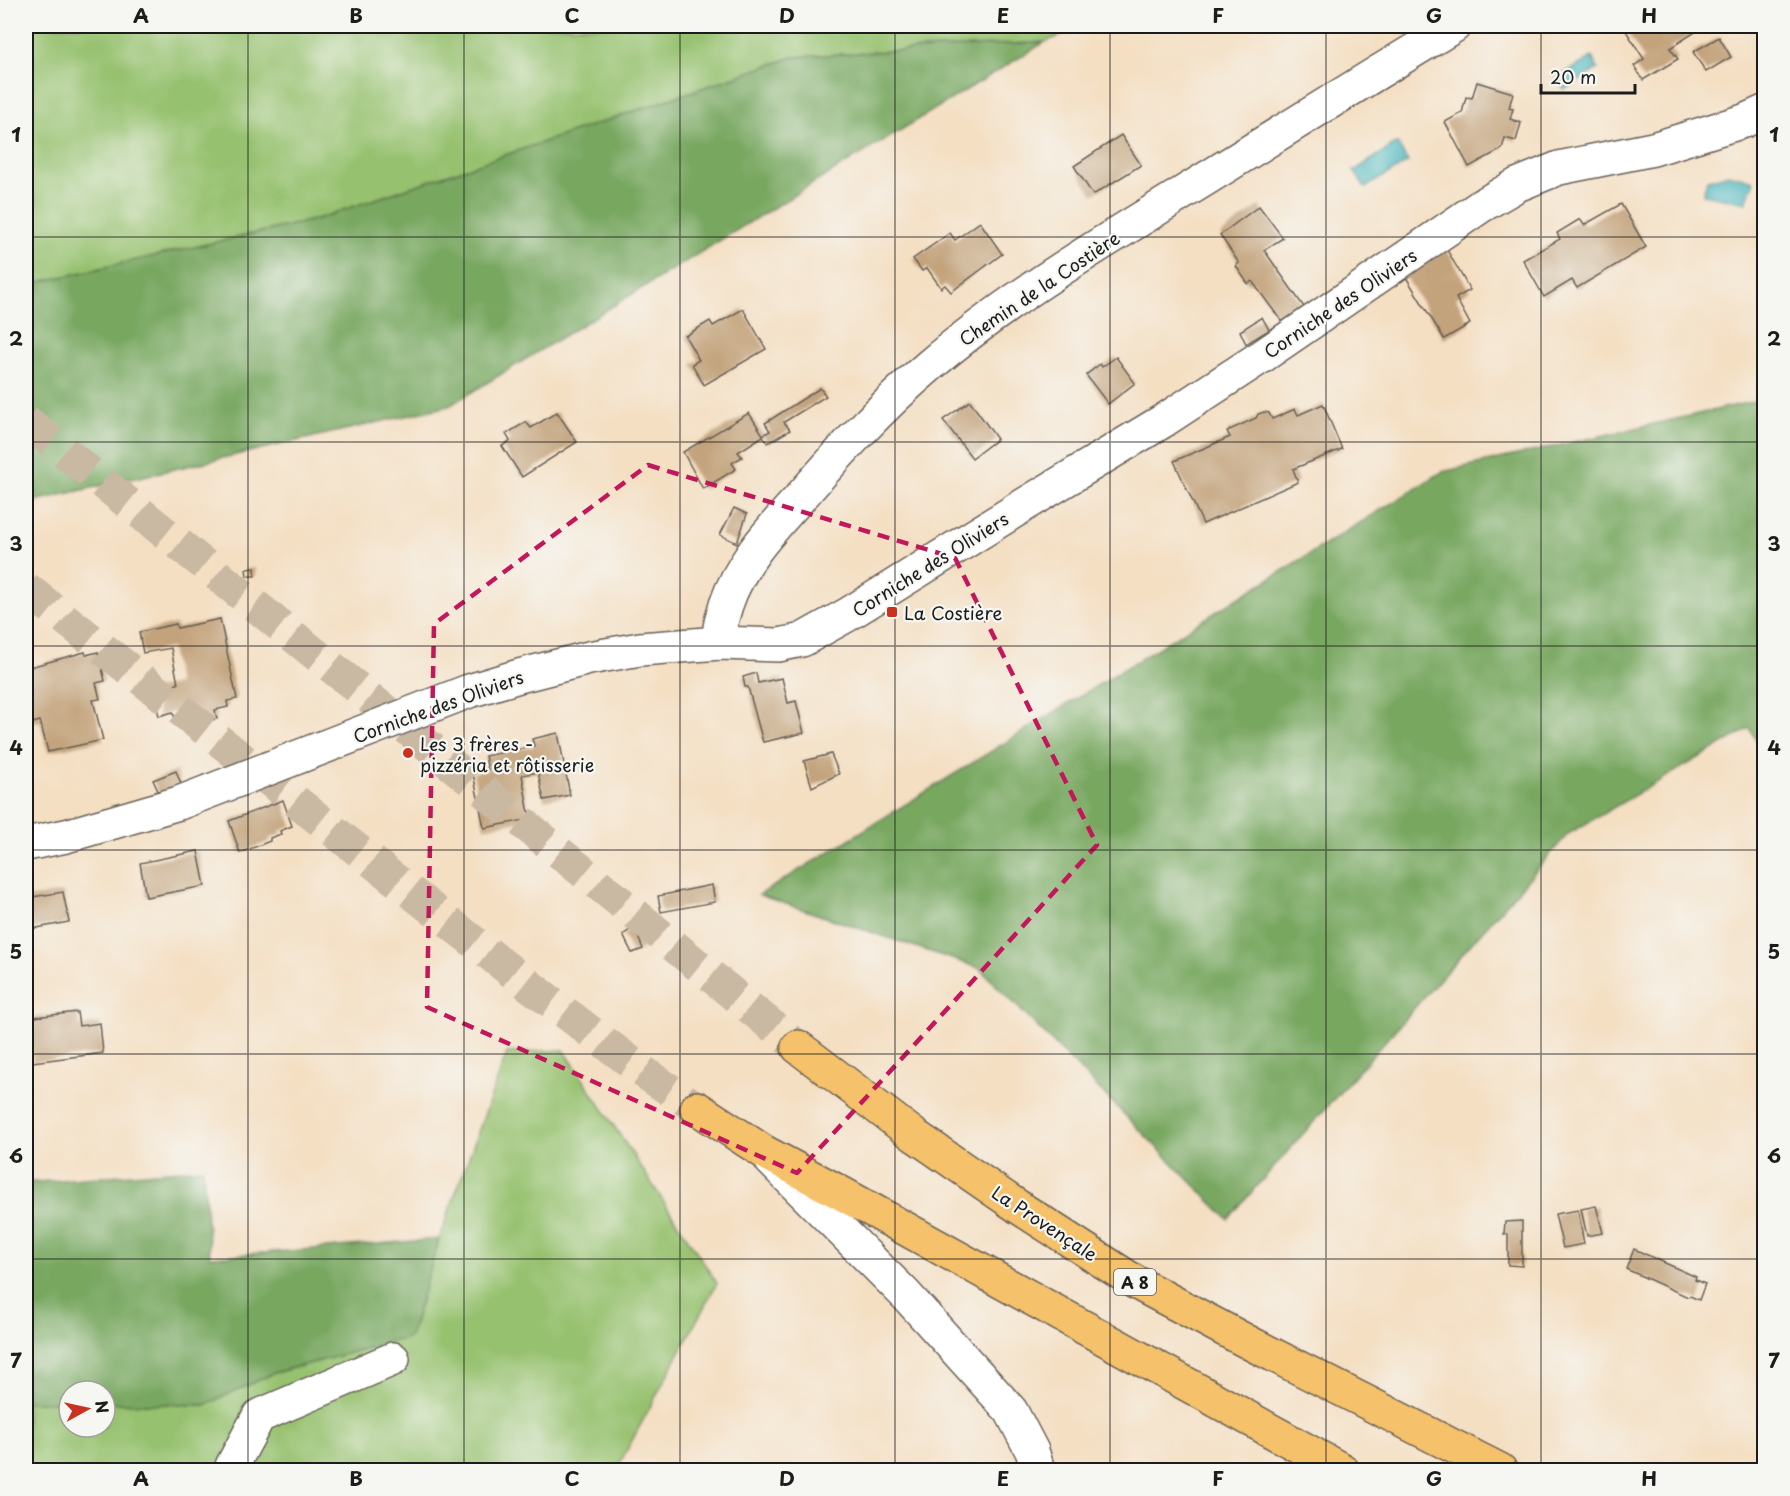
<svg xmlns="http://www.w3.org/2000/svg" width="1790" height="1496" font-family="'Playpen Sans',sans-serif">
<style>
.green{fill:#96c16e;stroke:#596e45;stroke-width:1.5}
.forest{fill:#78a761;stroke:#4a623e;stroke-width:1.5}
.water{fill:#43b3ba;stroke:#30686b;stroke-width:1.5}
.building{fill:#c3a37b}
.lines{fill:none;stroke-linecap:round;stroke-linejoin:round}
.highway-tunnel{stroke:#c9b8a2;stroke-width:33;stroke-dasharray:33 16;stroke-linecap:butt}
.minor-casing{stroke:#686056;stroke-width:36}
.highway-casing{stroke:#686056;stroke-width:36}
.minor{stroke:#fff;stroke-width:33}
.highway{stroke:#f5c16b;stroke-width:33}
.marked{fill:none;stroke:#c2185b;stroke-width:4.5;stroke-dasharray:12 8;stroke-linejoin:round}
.grid{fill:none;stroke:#1c1c1c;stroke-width:1.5;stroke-opacity:0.55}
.poi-dot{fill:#c8321e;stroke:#f6f6f2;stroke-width:2}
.labels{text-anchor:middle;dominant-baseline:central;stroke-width:4.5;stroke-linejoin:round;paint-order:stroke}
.shield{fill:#f6f6f2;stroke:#5d5d5c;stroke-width:1.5}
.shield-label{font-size:16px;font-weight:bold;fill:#1c1c1c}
.street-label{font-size:18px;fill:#1c1c1c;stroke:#f6f6f2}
.poi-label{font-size:18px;fill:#1c1c1c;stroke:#f6f6f2;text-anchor:start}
.neatline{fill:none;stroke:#1c1c1c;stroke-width:2}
.grid-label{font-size:20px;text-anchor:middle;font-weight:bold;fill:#1c1c1c}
</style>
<rect width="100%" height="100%" fill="#f6f6f2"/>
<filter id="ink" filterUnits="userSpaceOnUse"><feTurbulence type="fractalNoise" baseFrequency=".0167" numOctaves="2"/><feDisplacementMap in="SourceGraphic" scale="12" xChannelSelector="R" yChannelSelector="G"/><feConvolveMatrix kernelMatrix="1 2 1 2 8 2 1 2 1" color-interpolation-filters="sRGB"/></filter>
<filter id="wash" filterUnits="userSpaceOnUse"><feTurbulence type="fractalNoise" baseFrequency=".008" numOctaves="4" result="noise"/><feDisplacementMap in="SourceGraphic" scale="24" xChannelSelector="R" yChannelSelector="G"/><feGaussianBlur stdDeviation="1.35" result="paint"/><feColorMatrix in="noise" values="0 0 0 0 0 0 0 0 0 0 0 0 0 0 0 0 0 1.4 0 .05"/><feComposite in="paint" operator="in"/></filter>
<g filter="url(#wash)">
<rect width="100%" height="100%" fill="#f4dfc3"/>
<g class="green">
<path d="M26,26h1058l-39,16 -252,15 -479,163 -288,65z"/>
<path d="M564,1050l153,233 -101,187h-590v-68h43v25h36v-24l100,2 69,-32 136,-36 29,-98 68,-186z"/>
</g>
<g class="forest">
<path d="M1045,42l-596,364 -423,97v-218l288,-65 479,-163z"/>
<path d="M1764,399v357l-14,-28 -182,106 -340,385 -249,-251 -220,-73 683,-423z"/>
<path d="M203,1168l7,89 229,-18 -29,98 -136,36 -69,32 -100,-2v-12h-36v11h-43v-219z"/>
</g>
<g class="water">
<path d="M1592,57l6,12 -34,21 -7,-12z"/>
<path d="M1397,143l11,19 -43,26 -11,-17z"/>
<path d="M1729,174l25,7 -8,22 -43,-9 4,-14z"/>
</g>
<g id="blocks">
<g class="building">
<path d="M1635,26h63l2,3 -30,19 8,11 -35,21 -9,-14 10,-7 -18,-28z"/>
<path d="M1719,37l12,20 -25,15 -13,-20z"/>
<path d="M1477,82l36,11 -4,15 4,1 -3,10 11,4 -5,18 -11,-3 -3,11 -33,18 -24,-45 17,-9 4,-16 6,1z"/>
<path d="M1121,135l20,30 -48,30 -19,-29z"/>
<path d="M1621,204l25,43 -69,41 -5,-8 -28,17 -21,-37 37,-21 -3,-6 23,-14 4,6z"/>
<path d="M1259,206l24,32 -19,12 40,57 -22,15 -30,-41 -4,3 -12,-18 3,-3 -19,-28z"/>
<path d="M980,222l22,32 -51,38 -6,-7 -4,3 -14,-20 -5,3 -9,-12 37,-26 5,7z"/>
<path d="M1447,250l23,40 -14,8 14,26 -26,15 -40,-65z"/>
<path d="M743,309l23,40 -62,36 -12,-21 7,-4 -14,-24 25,-15 3,5z"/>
<path d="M1262,317l7,13 -23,14 -6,-13z"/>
<path d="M1116,357l19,26 -27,21 -22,-29 14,-11 2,3z"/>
<path d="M820,388l6,8 -42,26 6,8 -22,13 -5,-7 -25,16 4,5 -10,6 4,6 -33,20 -20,-37 66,-39 14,22 7,-4 -5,-8z"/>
<path d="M970,401l27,38 -25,19 -29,-38z"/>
<path d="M1323,404l19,45 -49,20 5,13 -95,42 -29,-63 56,-24 -3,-6 29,-13 2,-4 6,-2 5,1 3,6 23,-10 3,6z"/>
<path d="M557,412l20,30 -55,35 -20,-31 8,-5 -4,-7 20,-12 5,6z"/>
<path d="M734,508l13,6 -10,29 -17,-8z"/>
<path d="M255,568v8h-8l-1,-7z"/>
<path d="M220,619l17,80 -10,2 1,6 -13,3 2,9 -19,4 -2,-8 -21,4 -2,-7 -14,4 -6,-27 25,-5 -7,-36 -28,5 -4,-21 37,-8 1,4z"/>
<path d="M85,652l1,3 12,-3 7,29 -9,2 4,16 -7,1 10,40 -55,12 -8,-31 -7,2 -7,-32v-23z"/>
<path d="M756,673l2,10 24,-5 6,25 8,-2 8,32 -41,9 -15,-55h-3l-2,-10z"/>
<path d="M558,733l12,62 -26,5 -6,-28 -16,3 8,44 -46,9 -11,-55 15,-3 -3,-14 49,-10 -2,-7z"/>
<path d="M831,754l8,20 -27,13 -8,-26z"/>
<path d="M176,771l5,13 -22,9 -6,-13z"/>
<path d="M283,800l9,26 -12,5 1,3 -11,4v3l-30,12 -11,-32z"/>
<path d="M198,851l7,35 -59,11 -6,-34z"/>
<path d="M712,885l3,17 -54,10 -3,-16z"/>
<path d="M63,892l6,30 -43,8v-32z"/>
<path d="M634,927l9,22 -11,4 -9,-18z"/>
<path d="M77,1012l2,14 21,-3 3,30 -70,9 -3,-20h-4v-24z"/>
<path d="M1596,1206l7,27 -16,3 -6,-27z"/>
<path d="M1578,1210l6,34 -21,4 -8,-34z"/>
<path d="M1522,1221v45l-14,-1v-31h-4l1,-12z"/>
<path d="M1634,1249l62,28 -1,3 10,4 -6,16 -9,-4 -2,1 -62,-28z"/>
</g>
</g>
</g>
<g filter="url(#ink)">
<use href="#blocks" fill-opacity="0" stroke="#686056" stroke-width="1.5"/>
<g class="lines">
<g class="highway-tunnel">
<path d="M26,421l324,261 448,365"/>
<path d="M26,588l500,395 123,93 48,32"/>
</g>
<g class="minor-casing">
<g id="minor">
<path d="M720,643c-2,-15 2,-24 6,-38 14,-42 43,-73 72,-105 41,-47 83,-93 131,-134 75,-64 160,-115 244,-167 94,-58 187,-116 281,-173"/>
<path d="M26,844l40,-8 113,-33 290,-112 50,-15 70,-18 51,-9 80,-6 59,2 23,-5 45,-25 182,-113 134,-81 101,-66 217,-149 36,-21 42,-17 94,-19 91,-28 20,-9"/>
<path d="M771,1160l135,135 105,116 21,40 6,19"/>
<path d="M233,1470l-1,-4 27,-50 134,-57"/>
</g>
</g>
<g class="highway-casing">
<g id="highway">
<path d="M798,1047l116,88 103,71 118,76 111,59 254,129"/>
<path d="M697,1108l67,44 77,41 501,277"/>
</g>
</g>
<use href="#minor" class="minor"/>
<use href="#highway" class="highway"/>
</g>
</g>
<path class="marked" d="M648,465l307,93 142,287 -300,328 -370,-166 7,-383z"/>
<path class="grid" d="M248,26v1444M464,26v1444M680,26v1444M895,26v1444M1110,26v1444M1326,26v1444M1541,26v1444M26,237h1738M26,442h1738M26,646h1738M26,850h1738M26,1054h1738M26,1259h1738"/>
<g class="poi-dot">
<rect x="886" y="606" width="12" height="12" rx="3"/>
<circle cx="408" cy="753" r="6"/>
</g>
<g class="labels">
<rect class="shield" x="1114" y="1269" width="42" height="26" rx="4.5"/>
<g class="shield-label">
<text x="1135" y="1282">A 8</text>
</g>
<g class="street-label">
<text transform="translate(1039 288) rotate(-34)">Chemin de la Costière</text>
<text transform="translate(1340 303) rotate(-34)">Corniche des Oliviers</text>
<text transform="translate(930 564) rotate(-32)">Corniche des Oliviers</text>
<text transform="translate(438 706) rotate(-20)">Corniche des Oliviers</text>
<text transform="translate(1045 1223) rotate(33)">La Provençale</text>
</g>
<g class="poi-label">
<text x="904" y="612">La Costière</text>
<text x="420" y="743">Les 3 frères -<tspan x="420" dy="21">pizzéria et rôtisserie</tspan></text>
</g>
</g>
<rect width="1790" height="1496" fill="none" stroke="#f6f6f2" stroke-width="66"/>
<g transform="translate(87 1409) rotate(82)"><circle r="28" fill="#f6f6f2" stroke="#9f9f9c" stroke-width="1.5"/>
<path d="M0-4.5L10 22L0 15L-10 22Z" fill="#c8321e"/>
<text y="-9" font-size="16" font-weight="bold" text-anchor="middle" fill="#1c1c1c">N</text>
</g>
<path d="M1541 84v9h94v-9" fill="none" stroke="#1c1c1c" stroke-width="3"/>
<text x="1550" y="84" font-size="18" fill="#1c1c1c" stroke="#f6f6f2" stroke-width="4.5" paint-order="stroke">20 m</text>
<rect x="33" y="33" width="1724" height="1430" class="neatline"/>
<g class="grid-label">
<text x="141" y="23">A</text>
<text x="356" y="23">B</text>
<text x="572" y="23">C</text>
<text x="787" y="23">D</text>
<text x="1003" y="23">E</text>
<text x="1218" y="23">F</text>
<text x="1434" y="23">G</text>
<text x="1649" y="23">H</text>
<text x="16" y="142">1</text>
<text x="1774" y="142">1</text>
<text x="16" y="346">2</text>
<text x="1774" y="346">2</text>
<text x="16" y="551">3</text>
<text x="1774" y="551">3</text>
<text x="16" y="755">4</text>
<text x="1774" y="755">4</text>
<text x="16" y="959">5</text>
<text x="1774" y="959">5</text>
<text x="16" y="1163">6</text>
<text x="1774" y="1163">6</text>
<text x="16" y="1368">7</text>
<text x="1774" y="1368">7</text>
<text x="141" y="1486">A</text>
<text x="356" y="1486">B</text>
<text x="572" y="1486">C</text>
<text x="787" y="1486">D</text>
<text x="1003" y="1486">E</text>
<text x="1218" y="1486">F</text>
<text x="1434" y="1486">G</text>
<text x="1649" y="1486">H</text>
</g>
</svg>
